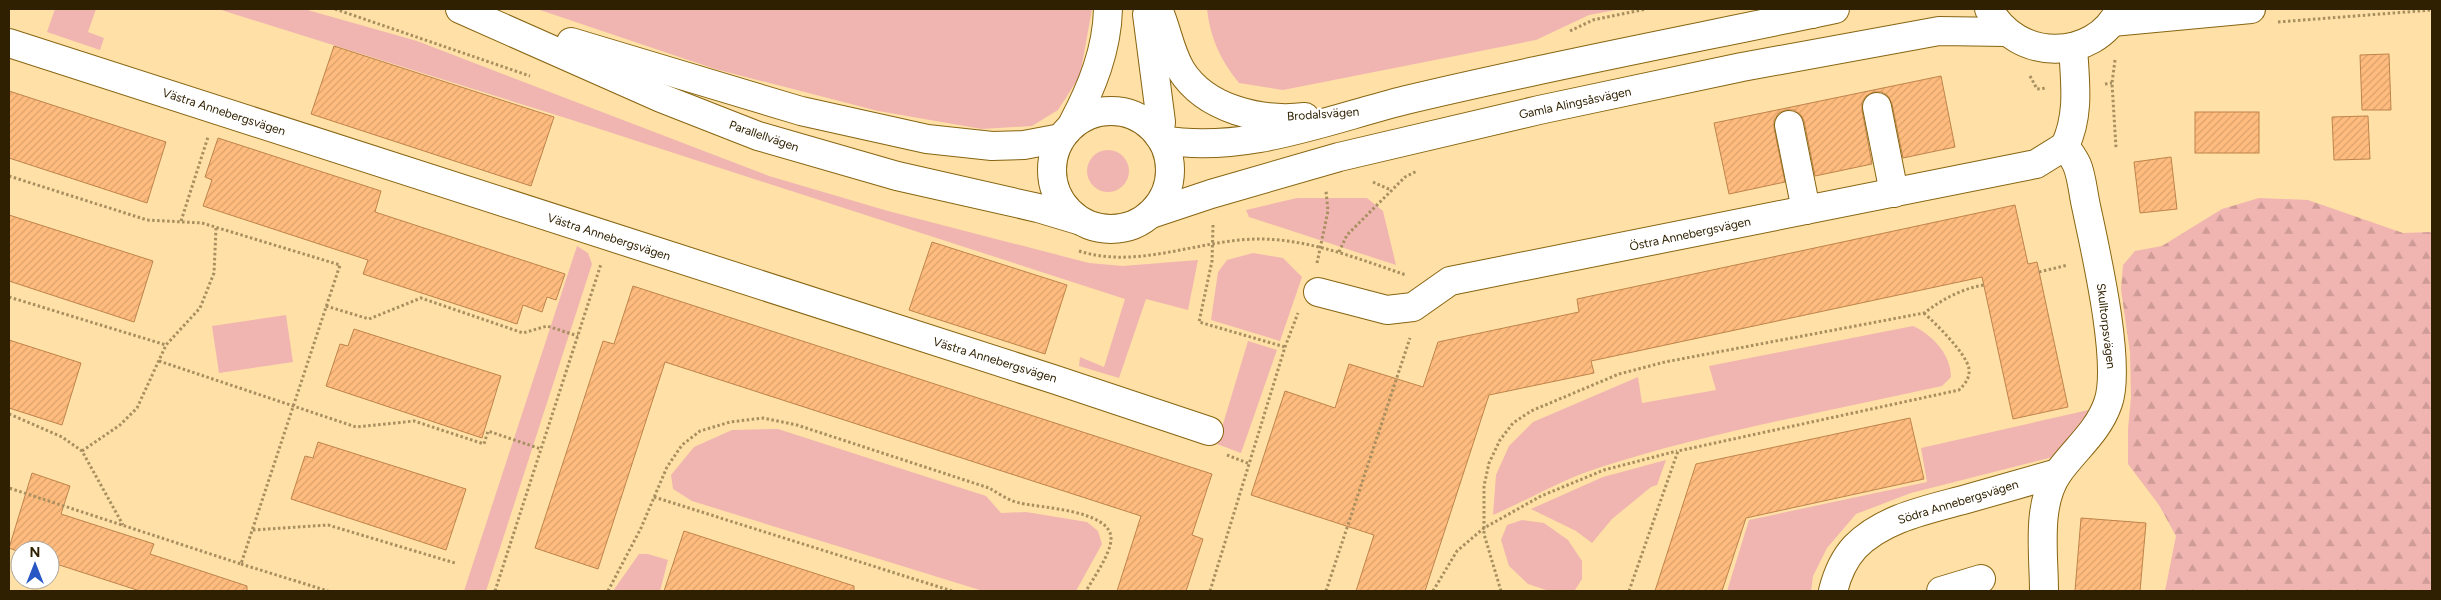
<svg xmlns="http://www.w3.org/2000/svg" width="2441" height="600" font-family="Figtree,sans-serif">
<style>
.green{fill:#f0b5b1}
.forest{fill:url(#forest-firs)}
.building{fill:url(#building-hatch);stroke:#be844c}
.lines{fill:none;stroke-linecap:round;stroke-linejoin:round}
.minor-casing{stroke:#876512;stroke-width:30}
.highway-casing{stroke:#876512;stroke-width:30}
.path{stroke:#a78f60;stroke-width:3;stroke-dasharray:2.5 2.5;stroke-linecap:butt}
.minor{stroke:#fff;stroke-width:28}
.highway{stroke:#fff;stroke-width:28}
.labels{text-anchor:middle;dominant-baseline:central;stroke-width:4.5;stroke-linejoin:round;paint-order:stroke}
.street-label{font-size:12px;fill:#2f2001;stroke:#fff}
</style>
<defs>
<pattern id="forest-firs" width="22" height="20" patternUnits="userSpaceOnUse" patternTransform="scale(1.25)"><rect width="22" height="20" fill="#f0b5b1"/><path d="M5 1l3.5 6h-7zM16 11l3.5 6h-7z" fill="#ce9b96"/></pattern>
<pattern id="building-hatch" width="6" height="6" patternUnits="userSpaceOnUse" patternTransform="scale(1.25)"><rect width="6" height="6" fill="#ffbc7e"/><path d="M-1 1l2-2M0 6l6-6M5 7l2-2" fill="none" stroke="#dba16b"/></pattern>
</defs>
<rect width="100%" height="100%" fill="#ffe0a6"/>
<g class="green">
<path d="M55,9h41l-8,23 16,6 -4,12 -53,-18z"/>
<path d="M218,9h86l113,32 352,135 119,35 201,52 34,3 75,-6 -10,50 -42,-11 -27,79 -40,-12 1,-9 24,10 21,-68 -556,-180z"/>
<path d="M537,9h555l-12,67 -22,34 -26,16 -50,3 -104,-18 -163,-42z"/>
<path d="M1207,9h414l-32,6 -53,25 -253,50 -44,-7c-18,-22 -29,-45 -32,-74z"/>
<circle cx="1108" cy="171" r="21"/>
<path d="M1297,198h70l16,13 13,54 -147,-48 -3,-7z"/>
<path d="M577,246l11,7 4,11 -106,327h-22z"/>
<path d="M1253,253l30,5 19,19 -22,64 -69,-21 7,-48 9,-12z"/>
<path d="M286,315l7,47 -74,11 -7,-47z"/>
<path d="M1913,326c20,9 38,29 38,51l-9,9c-113,25 -231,46 -341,81 -38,12 -71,32 -108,48l3,-40 13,-29 24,-24 105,-45 4,26 74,-13 -7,-24z"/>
<path d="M1248,341l29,9 -36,103 -24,-9z"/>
<path d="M2093,409l-36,47 -146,37 -55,21 -29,34 -14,28 -2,15h-84l22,-71 178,-38 -6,-34z"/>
<path d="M778,429l208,67 15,17 25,-1 61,10 11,9 4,13 -26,47h-93l-291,-90 -19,-12 -2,-14 23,-28 38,-17z"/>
<path d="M1666,460l-9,25 -6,2 -39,32 -20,24 -16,-12 -45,-22 72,-32z"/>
<path d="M1522,520l22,3 24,17 14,21v18l-7,11 -26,1 -21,-7 -19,-18 -8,-26 6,-15z"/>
<path d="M639,554h9l20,6 -8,31h-47z"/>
</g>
<path class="forest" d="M2259,198l49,2 95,33 29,-1v359h-267l11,-55 -17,-31 -31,-41v-35l3,-32 -1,-44 -9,-64 2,-24 12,-14 27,-5 60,-37z"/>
<g class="building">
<path d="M334,46l220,71 -23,69 -220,-72z"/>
<path d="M2389,54l2,56h-29l-2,-55z"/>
<path d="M1941,76l14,71 -52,11 -11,-54 -4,-8 -6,-4h-8l-8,4 -4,6v8l10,54 -57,12 -11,-55 -3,-6 -7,-5h-9l-6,3 -5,7v8l11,54 -56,12 -15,-71z"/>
<path d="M9,91l157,51 -19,61 -138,-45z"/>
<rect x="2195" y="112" width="64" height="41"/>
<path d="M2368,116l2,43 -36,1 -2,-43z"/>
<path d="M218,138l163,53 -6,21 190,62 -9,26 -9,-3 -5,15 -19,-7 -6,19 -154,-50 5,-14 -165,-54 9,-26 -7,-3z"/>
<path d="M2171,157l6,52 -37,4 -6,-51z"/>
<path d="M2015,205l13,59 9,-2 31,145 -55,12 -31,-142 -391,84 3,12 -105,22 -64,196h-69l18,-56 -123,-40 34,-104 50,17 14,-44 74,23 15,-45 141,-30 -2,-13z"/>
<path d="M9,215l144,46 -19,61 -125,-41z"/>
<path d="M932,242l135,43 -22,69 -136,-44z"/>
<path d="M633,286l579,188 -20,61 11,4 -17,52h-69l24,-75 -476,-154 -67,207 -63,-21 68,-207 11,3z"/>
<path d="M354,329l147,47 -19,62 -156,-52 14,-42 8,2z"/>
<path d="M9,340l72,23 -19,62 -53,-17z"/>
<path d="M1910,418l14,61 -178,39 -24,73h-67l41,-127z"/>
<path d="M318,442l148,47 -20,61 -155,-51 14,-43 8,2z"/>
<path d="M32,473l38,13 -9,28 93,30 -4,10 97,32v5h-107l-90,-29v-12l-30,2 -11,-4z"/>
<path d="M2081,518l65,5 -6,68h-65z"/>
<path d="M684,531l170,55v5h-190z"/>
</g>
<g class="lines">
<g class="minor-casing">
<g id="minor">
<path d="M460,9l201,89 97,38 139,40 141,32 40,12"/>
<path d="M1158,9c9,20 12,43 23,61 25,40 81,52 124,47"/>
<path d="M1989,9c27,52 105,54 131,0"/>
<path d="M1147,14l14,108 -2,14"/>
<path d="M2112,22l139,-13"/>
<path d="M571,42l230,69 126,28 65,7 32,-1 37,-7"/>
<path d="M9,43l1047,337 153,51"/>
<path d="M1877,107l17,86"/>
<circle cx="1111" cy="170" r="59"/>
<path d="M1073,123c19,-36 34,-73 35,-114"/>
<path d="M1789,125l17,85"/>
<path d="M1162,140c84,14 164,-20 244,-40 142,-34 286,-61 429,-91"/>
<path d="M1151,214l60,-20 128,-37 200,-47 203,-43 197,-36 68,1"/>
<path d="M1318,292l69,18 26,-3 37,-26 586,-117 29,-18"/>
<path d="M1833,591c4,-16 10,-31 22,-44 29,-30 76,-38 115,-49 29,-8 59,-17 88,-25"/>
<path d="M1941,591l40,-12"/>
<path d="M2044,591c0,-37 -8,-86 14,-118 17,-24 40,-41 50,-70 14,-39 -13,-154 -22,-197 -3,-13 -4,-29 -9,-41 -3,-7 -8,-13 -12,-19 15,-32 10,-64 8,-99"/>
</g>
</g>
<g class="highway-casing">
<path id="highway" d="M1812,14l12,-5"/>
</g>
<g class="path">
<path d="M335,9l195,67"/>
<path d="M2278,22l154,-12"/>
<path d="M1570,31l23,-11 53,-11"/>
<path d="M2115,60l-3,23 4,65"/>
<path d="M2030,76l7,13 10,-1"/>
<path d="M2105,84l7,-1"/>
<path d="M9,176l138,44 55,3 138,42 -99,299 -232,-76"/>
<path d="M1373,182l18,8"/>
<path d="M181,221l27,-84"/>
<path d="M1213,225l-1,36 -13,61 86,25"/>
<path d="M1079,251c53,17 108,-6 161,-11 57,-6 113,17 166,35"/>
<path d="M1339,252l8,-17 58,-58 12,-6"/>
<path d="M1317,263l11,-52 -2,-20"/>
<path d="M2039,272l29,-7"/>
<path d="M9,297l157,48"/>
<path d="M326,306l43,13 52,-21 102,35 24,-7 31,10"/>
<path d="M159,361l197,66 58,-6 70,23 4,-13 53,18"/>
<path d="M9,414l53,23 20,14 41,74"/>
<path d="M82,451l38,-26 17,-17 29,-63 34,-37 14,-35 2,-45"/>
<path d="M1227,455l23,9"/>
<path d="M654,497l298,94"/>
<path d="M253,530l75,-5 127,38"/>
<path d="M241,564l87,27"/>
<path d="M495,591l106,-327"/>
<path d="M608,591l33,-63 26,-61 15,-22 18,-14 30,-9 33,-4 34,7 192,63c9,5 20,13 31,15 20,5 92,7 91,36 0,14 -18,40 -25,52"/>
<path d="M1210,591l75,-244 13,-34"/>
<path d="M1326,591l84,-253"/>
<path d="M1433,591l24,-40 27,-23 57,-32 63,-26 73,-19"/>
<path d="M1501,591l-17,-57v-48l5,-23 11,-23 13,-17 18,-12 88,-37 46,-12 259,-49c19,-14 37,-24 60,-28"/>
<path d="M1629,591l49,-140 281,-61c6,-6 11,-12 10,-21 -2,-15 -34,-46 -45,-56"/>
</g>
<use href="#minor" class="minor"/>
<use href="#highway" class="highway"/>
</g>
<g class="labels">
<g class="street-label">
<text transform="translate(1575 103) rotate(-12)">Gamla Alingsåsvägen</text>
<text transform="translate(224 112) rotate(18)">Västra Annebergsvägen</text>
<text transform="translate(1323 114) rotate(-4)">Brodalsvägen</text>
<text transform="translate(764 136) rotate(19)">Parallellvägen</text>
<text transform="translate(1690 234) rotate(-12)">Östra Annebergsvägen</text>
<text transform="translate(609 237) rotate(18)">Västra Annebergsvägen</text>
<text transform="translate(2106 326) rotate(83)">Skulltorpsvägen</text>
<text transform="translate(995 360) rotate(17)">Västra Annebergsvägen</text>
<text transform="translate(1958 502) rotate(-17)">Södra Annebergsvägen</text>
</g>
</g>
<rect width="2441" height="600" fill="none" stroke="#2f2001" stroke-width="20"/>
<g transform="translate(35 565)"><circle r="24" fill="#ffffff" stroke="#aca699"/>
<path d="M0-4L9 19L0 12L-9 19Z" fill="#2757c5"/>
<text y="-8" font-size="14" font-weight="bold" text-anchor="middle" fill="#2f2001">N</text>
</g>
</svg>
